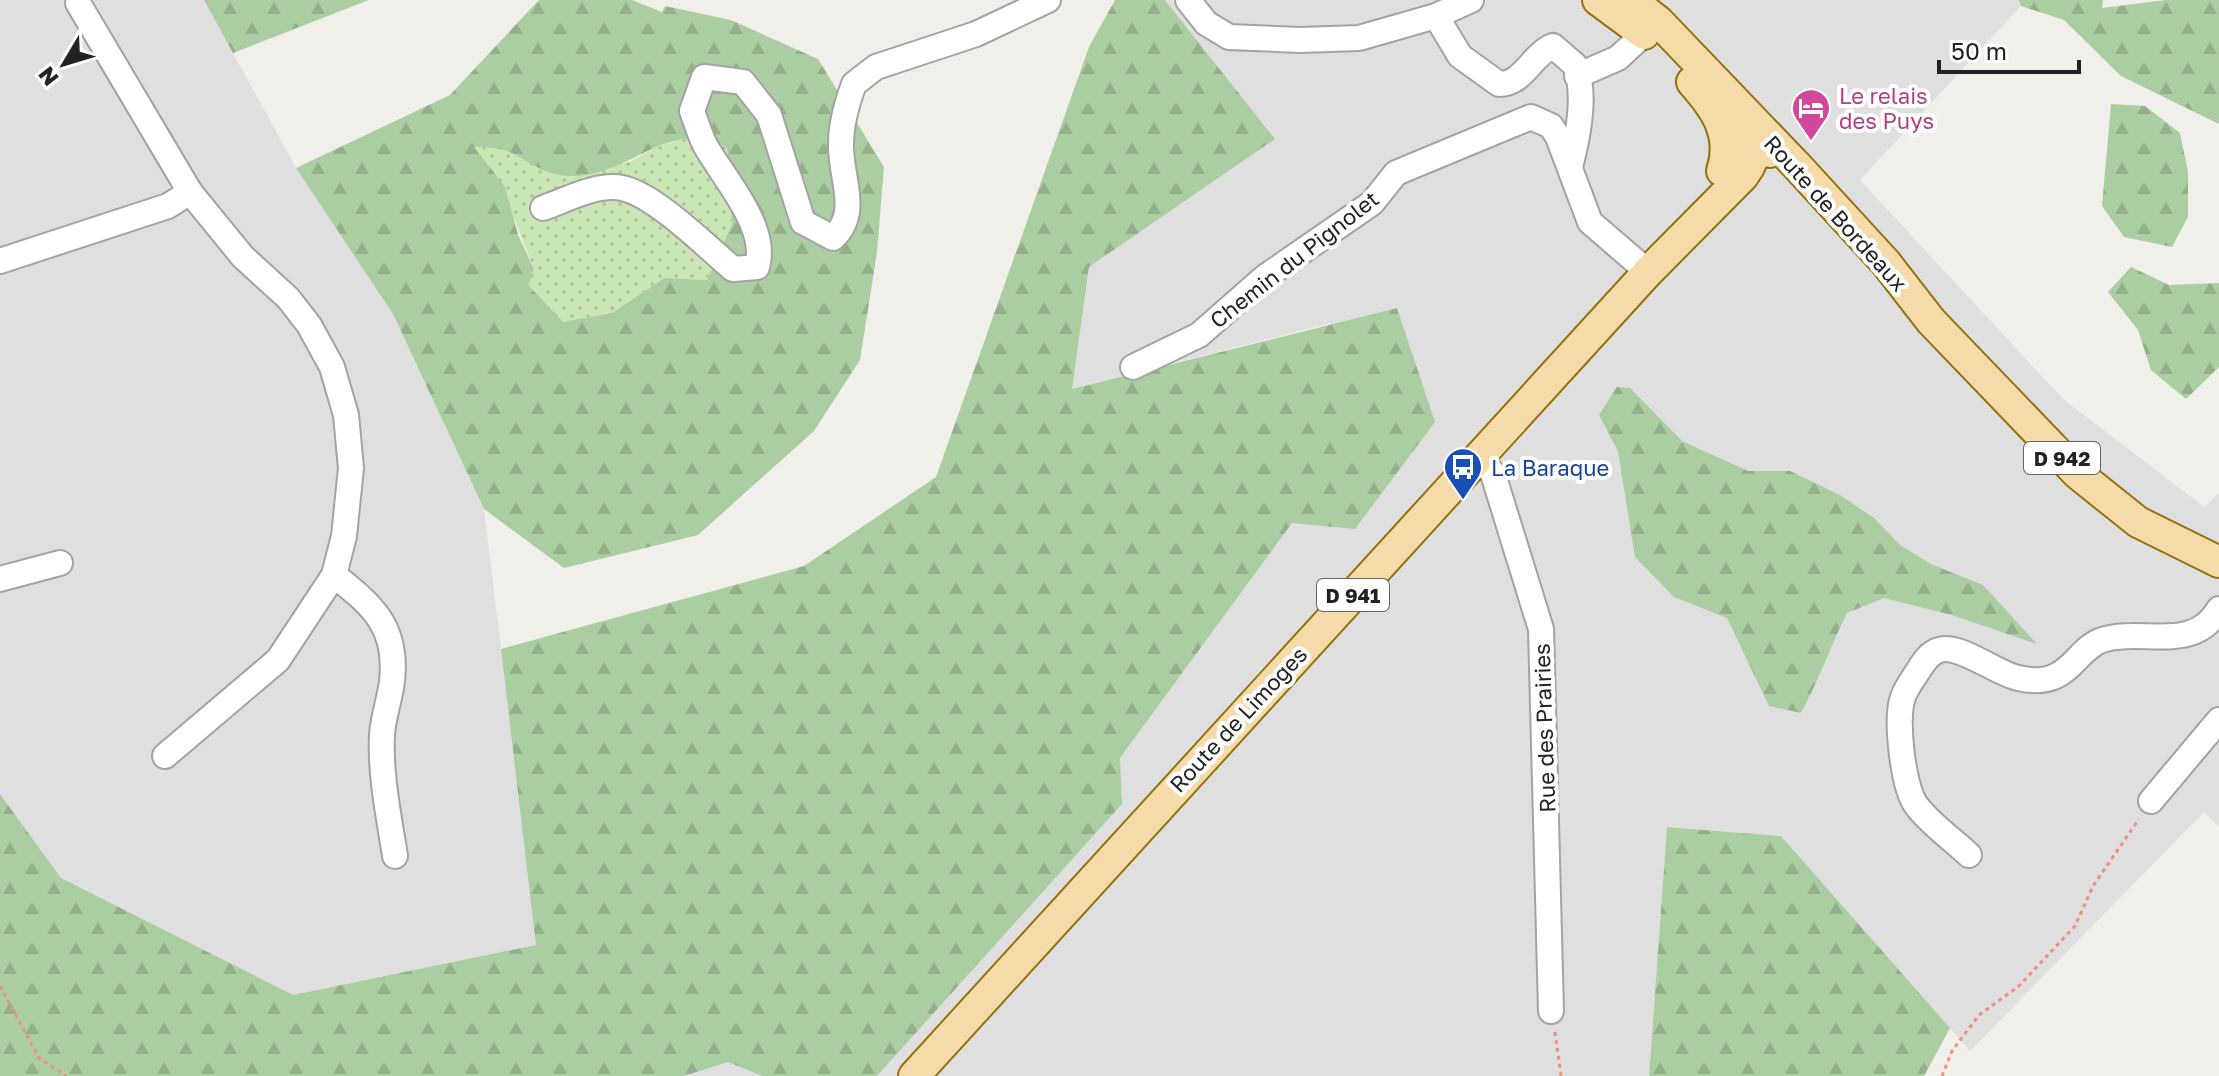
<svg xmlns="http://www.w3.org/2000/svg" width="2219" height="1076" font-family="'Golos Text',sans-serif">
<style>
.residential{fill:#e0dfdf}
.grass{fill:url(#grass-dots)}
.forest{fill:url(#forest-firs);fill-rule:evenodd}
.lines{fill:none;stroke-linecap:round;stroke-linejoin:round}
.minor-casing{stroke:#a3a3a3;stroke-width:28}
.major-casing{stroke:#93710c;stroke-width:34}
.path{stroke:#ef917c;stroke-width:3;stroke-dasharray:4 4;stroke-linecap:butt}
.minor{stroke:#fff;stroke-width:24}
.major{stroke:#f5dbaa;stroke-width:30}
.labels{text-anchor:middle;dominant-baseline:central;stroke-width:8;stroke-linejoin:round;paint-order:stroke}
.shield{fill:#fff;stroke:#646464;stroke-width:2}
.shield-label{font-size:20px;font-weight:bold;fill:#222}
.hotel-label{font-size:22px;fill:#b23c85;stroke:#fff;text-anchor:start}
.street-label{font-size:22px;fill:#222;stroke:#fff}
.transit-label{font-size:22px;fill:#164399;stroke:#fff;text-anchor:start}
</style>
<defs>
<pattern id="grass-dots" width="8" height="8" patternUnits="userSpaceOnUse" patternTransform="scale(2)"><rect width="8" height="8" fill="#c9e6b4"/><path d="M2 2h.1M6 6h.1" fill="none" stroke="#acc59a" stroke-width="1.8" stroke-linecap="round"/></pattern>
<pattern id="forest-firs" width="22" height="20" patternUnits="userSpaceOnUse" patternTransform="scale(2)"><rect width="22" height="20" fill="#abcda2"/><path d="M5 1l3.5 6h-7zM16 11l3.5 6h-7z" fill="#93b08b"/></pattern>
</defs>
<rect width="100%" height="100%" fill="#f1efe9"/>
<g class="residential">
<path d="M0,0h204l92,168 97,146 91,195 53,436 -244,50 -233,-117 -60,-84z"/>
<path d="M1165,0h854l2,6 -161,174 203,219 141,108 15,-14v334l-15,-15 -234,239 -189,-215 -114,-9 -18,249h-772l245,-272 -2,-46 172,-236 39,-199 -259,66 17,-122 186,-128z"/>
<path d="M728,1062l34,14h-78z"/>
</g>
<path class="grass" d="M692,137l35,10 5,77 -25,56 -43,-2 -52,35 -50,10 -35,-38 7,-16 -18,-46 -42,-76 28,-1 54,28 74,-12 28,-16z"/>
<g class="forest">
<path d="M204,0h165l-136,53z"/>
<path d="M539,0h93l30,12 3,-6 66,14 87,39 66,108 -7,85 -17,108 -46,71 -116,104 -134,33 -80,-59 -91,-195 -97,-146 154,-73zM692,137l35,10 5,77 -25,56 -43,-2 -52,35 -49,9 -35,-37 6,-16 -16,-34 -13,-48 -31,-40c46,-1 46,17 81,27 36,9 71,-13 101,-27 11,-5 24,-7 36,-10z"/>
<path d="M1115,0h50l110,139 -186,128 -17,122 325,-81 38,114 -80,107 -63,-6 -172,235 2,46 -245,272h-115l-34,-14 -44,14h-684v-282l61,84 232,117 243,-50 -35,-296 303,-83 132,-89 153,-430z"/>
<path d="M2019,0h84l-1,8 64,-8h53v124l-98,-48 -57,-56 -43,-14z"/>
<path d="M2111,104l34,2 35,27 8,39v45l-16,30 -48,-10 -22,-31z"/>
<path d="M2131,267l38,18 50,-2v84l-33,32 -35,-29 -13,-40 -30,-38z"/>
<path d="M1617,387l13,1 52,53 66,30h42l50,24 34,23 26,27 31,19 52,21 54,59 -85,-29 -68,-17 -37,15c-17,34 -28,67 -46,100l-32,-7 -42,-88 -53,-21 -39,-40 -17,-106 -19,-36z"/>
<path d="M1667,827l114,9 169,192 -26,48h-275z"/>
</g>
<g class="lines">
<g class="minor-casing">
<g id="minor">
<path d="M1188,0l18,23 23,14 71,3 59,-2 77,-22 35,-16"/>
<path d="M78,3l112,189"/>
<path d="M1436,16l24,40 39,28c25,0 33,-30 54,-38l22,19c12,29 3,72 -5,102"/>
<path d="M1577,76l41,-18 39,-36"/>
<path d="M543,208c23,-8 54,-25 79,-20 32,6 85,59 111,81l24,-2c12,-40 -33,-88 -52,-122 -5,-10 -9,-23 -13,-34l12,-34 39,5 26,33 34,107 30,16c28,-26 7,-60 8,-94 0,-20 6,-41 13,-60l22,-17 100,-33 72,-34"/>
<path d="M0,261l168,-55 22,-14 53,65 45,41 21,27 23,42 14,48 5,53 -7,68 -10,39 -56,85 -113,96"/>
<path d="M1133,367l66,-32 66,-58 107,-74 24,-30 135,-56 20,9 7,11 32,85 58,50"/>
<path d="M1480,456l13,18 48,155 10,382"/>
<path d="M334,575c39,31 64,52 58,106 -2,18 -9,36 -10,54 -2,40 7,82 13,121"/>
<path d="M0,579l60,-16"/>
<path d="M2151,801l68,-81"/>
<path d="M1969,855c-17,-16 -40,-32 -53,-50 -13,-18 -21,-87 -13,-108 3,-9 10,-18 15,-26 5,-8 11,-18 21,-21 20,-7 58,24 79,28 52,12 55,-28 84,-38 41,-13 91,14 117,-31"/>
</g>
</g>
<g class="major-casing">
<g id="major">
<path d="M1598,0l46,34"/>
<path d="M1631,0l27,21 140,146 88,96 45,58 147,153 60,48 81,40"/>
<path d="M1692,82c24,27 42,53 30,89"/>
<path d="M1725,161l14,-12 18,-4 13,7"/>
<path d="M914,1076l734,-804 95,-96c20,-26 13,-44 -4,-69"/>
</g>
</g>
<g class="path">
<path d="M0,986l39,72 27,18"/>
<path d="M1555,1032l6,44"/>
<path d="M1942,1076l10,-25 27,-36 40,-29 56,-60 18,-40 46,-67"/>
</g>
<use href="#minor" class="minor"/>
<use href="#major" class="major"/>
</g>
<defs>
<g id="hotel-pin" transform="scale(2)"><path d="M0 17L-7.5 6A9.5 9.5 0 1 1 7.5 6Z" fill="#d1479c" stroke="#fff"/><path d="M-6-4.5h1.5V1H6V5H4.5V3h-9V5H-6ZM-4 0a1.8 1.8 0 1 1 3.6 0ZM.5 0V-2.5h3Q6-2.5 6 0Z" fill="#fff"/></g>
<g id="bus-pin" transform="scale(2)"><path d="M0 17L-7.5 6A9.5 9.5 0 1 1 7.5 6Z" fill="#1a4fb4" stroke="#fff"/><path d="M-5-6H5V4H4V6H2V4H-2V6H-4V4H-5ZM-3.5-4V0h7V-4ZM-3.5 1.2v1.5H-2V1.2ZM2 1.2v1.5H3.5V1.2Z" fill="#fff"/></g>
</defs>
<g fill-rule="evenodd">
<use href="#hotel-pin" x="1811" y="108"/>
<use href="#bus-pin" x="1463" y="467"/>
</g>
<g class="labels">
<g class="shield">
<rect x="2024" y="442" width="76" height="32" rx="6"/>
<rect x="1317" y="579" width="72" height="32" rx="6"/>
</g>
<g class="shield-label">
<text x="2062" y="458">D 942</text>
<text x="1353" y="595">D 941</text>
</g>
<g class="hotel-label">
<text x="1839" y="95">Le relais<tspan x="1839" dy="25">des Puys</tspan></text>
</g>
<g class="street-label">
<text transform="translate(1836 213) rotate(48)">Route de Bordeaux</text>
<text transform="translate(1294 259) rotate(-38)">Chemin du Pignolet</text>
<text transform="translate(1238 719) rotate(-47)">Route de Limoges</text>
<text transform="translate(1544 728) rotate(-92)">Rue des Prairies</text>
</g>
<g class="transit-label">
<text x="1491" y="467">La Baraque</text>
</g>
</g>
<g transform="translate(64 64) rotate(232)" stroke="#ffffff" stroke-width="6" paint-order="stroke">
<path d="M0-6L14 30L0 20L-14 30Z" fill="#222222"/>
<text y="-12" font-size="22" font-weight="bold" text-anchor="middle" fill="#222222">N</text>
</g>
<path d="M1939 60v12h140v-12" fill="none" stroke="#222222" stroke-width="4"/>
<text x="1951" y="60" font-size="24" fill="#222222" stroke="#ffffff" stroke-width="6" paint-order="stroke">50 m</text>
</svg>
